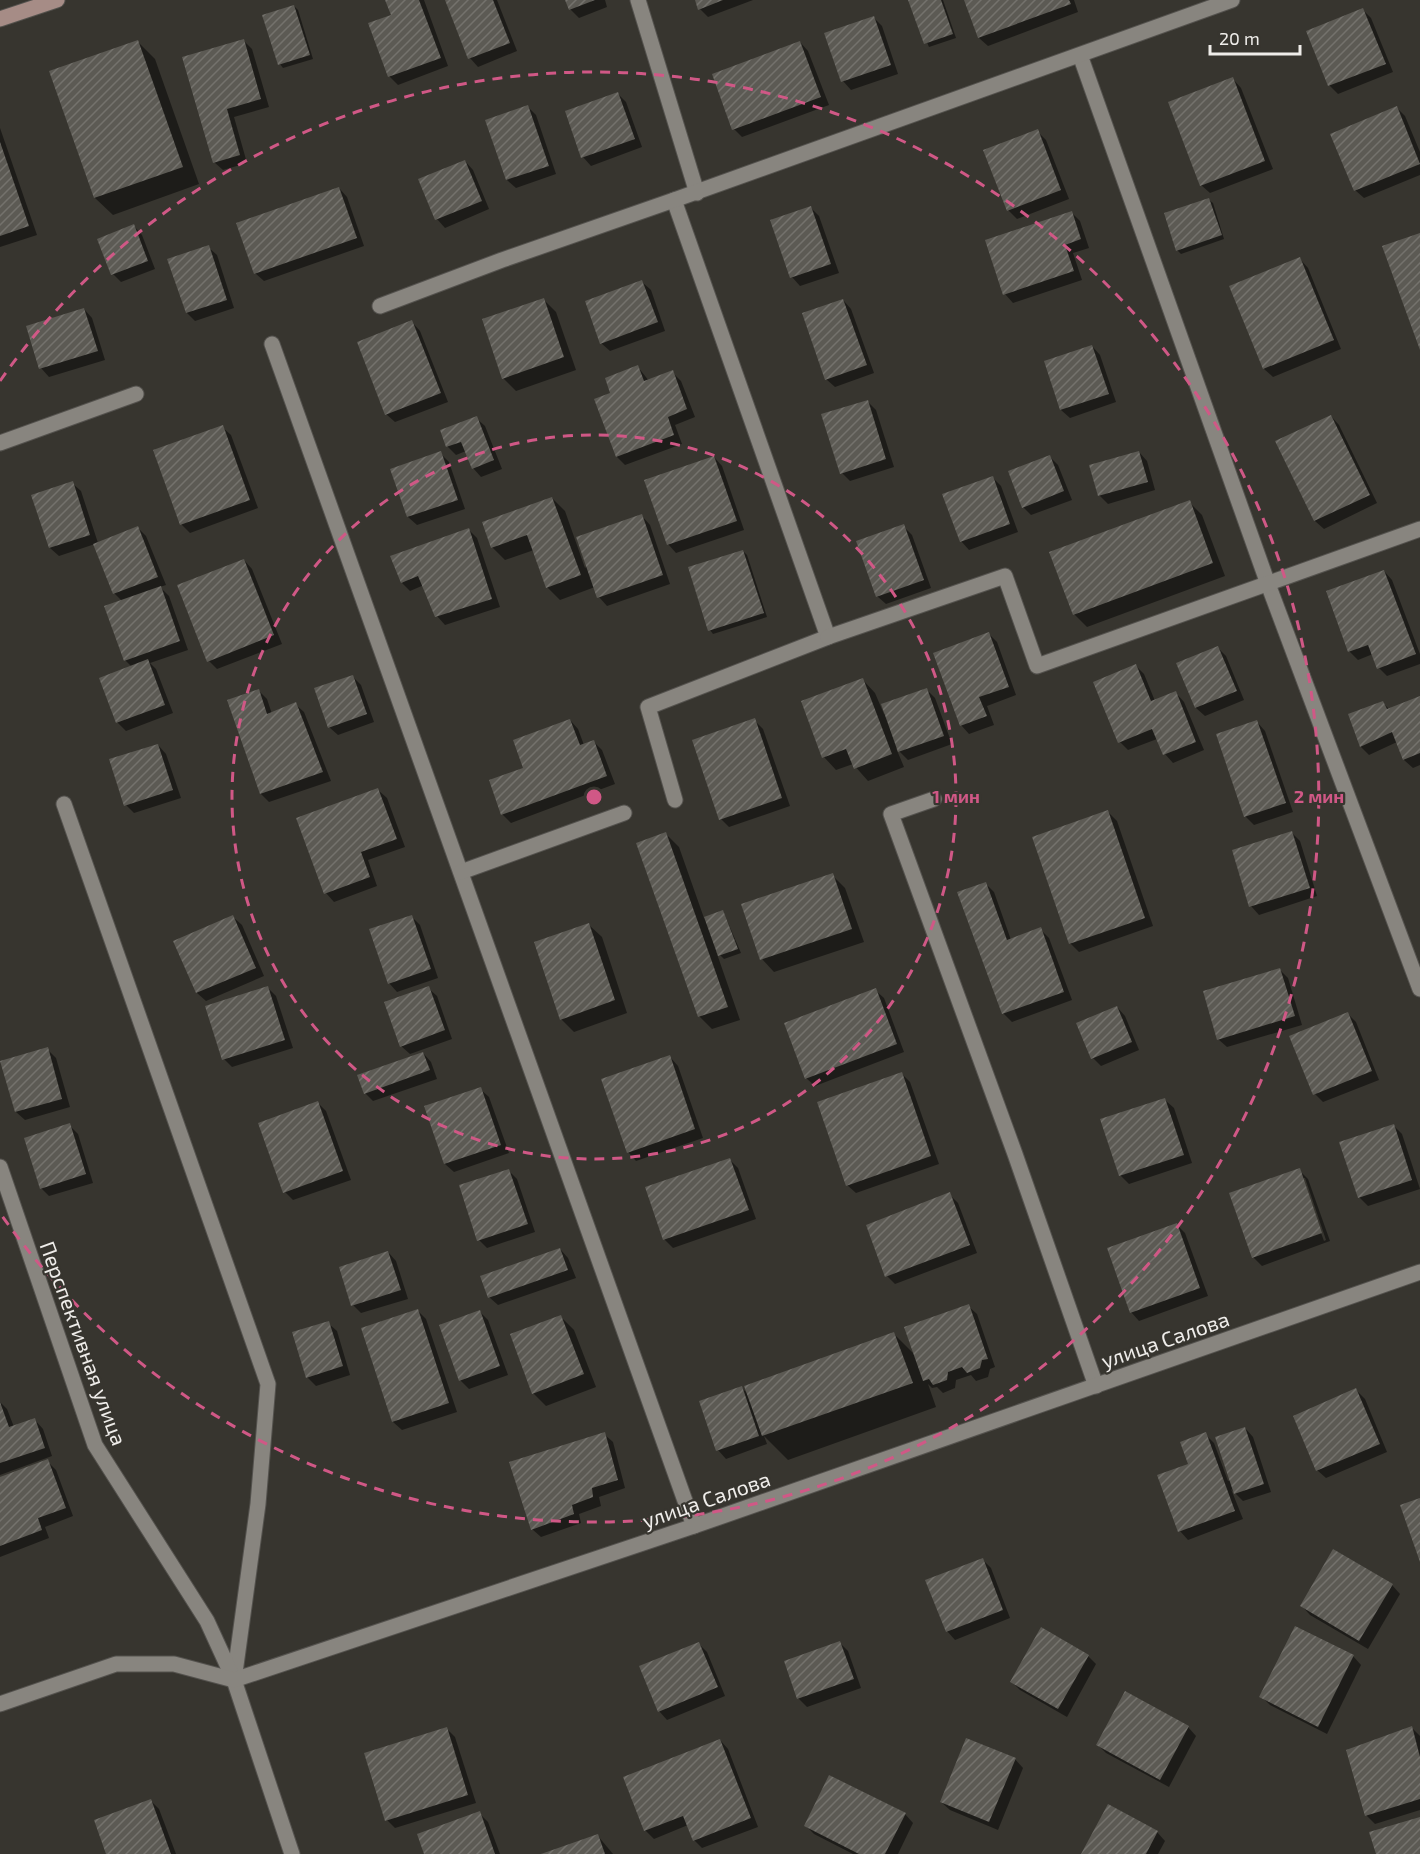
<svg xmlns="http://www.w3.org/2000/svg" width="1420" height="1854" font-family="'Exo 2',sans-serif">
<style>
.shadow{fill:#0007;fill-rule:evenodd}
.building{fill:url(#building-hatch)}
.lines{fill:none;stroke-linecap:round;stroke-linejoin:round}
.street-casing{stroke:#54524e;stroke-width:17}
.secondary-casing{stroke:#54524e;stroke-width:17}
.street{stroke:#88857f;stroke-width:15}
.secondary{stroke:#a68c86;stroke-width:15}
.ring{fill:none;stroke:#d05886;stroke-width:3;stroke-dasharray:10 8}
.labels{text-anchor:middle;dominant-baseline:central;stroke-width:4.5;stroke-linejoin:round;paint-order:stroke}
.street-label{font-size:21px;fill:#efedea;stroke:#37352f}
.centre{fill:#d05886;stroke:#37352f;stroke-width:3}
.ring-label{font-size:18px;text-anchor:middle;font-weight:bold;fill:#d05886;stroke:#37352f;stroke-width:4.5;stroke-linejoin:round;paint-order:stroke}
</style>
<defs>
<pattern id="building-hatch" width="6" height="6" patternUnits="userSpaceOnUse" patternTransform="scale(1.5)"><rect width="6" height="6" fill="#5c5a54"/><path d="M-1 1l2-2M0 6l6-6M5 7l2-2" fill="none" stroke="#74726d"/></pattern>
</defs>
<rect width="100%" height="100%" fill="#37352f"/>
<g class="shadow">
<path d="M387,0h37l24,66 -50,19 -8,-8 -20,-53 23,-8z"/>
<path d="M447,0h50l20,51 -39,16 -8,-9z"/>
<path d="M567,0h38l2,7 -28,11 -9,-9z"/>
<path d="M696,0h57l-45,17 -8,-8z"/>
<path d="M909,0h34l13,38 -27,9z"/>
<path d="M966,0h108l4,12 -90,34 -9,-8z"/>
<path d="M294,6l4,4 15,49 -30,9 -3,-4z"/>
<path d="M1363,10l8,8 22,54 -55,22 -8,-8 -22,-54z"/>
<path d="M874,18l8,8 16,48 -47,16 -8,-9 -17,-48z"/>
<path d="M243,40l9,9 17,58 -35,10 13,46 -24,7 -9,-8z"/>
<path d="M138,42l17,17 44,125 -86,31 -18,-17 -44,-126z"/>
<path d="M800,42l8,9 21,54 -87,32 -8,-8z"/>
<path d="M1233,79l8,9 32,81 -63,24 -9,-8z"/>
<path d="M617,93l9,9 16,45 -51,19 -8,-9z"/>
<path d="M528,107l8,8 20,59 -40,14 -9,-8 -20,-60z"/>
<path d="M1397,108l8,8 15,36v23l-56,23 -9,-8z"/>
<path d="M0,128l37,107 -37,12z"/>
<path d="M1037,131l9,9 23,59 -52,20 -9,-9z"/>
<path d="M465,161l8,9 16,39 -44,19 -8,-9z"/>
<path d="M339,188l8,9 17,49 -100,35 -9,-8z"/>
<path d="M1209,200l4,3 11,36 -43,15 -4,-4z"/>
<path d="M811,208l8,8 20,57 -39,13 -8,-9 -20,-56z"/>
<path d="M1072,213l8,8 9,27 -16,5 9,27 -69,23 -8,-9 -18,-53z"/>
<path d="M134,226l8,9 13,34 -34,13 -8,-8z"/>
<path d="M208,247l9,8 17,53 -39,13 -8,-8z"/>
<path d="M1300,259l8,9 33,81 -68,28 -9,-8z"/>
<path d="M642,282l9,8 14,41 -55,20 -9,-8z"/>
<path d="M543,299l13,13 20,58 -60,21 -13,-13z"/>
<path d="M843,300l8,9 23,64 -39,14 -9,-8z"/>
<path d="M84,309l8,9 13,42 -56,17 -8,-9z"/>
<path d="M412,322l8,9 28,71 -53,20 -9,-8z"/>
<path d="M1092,346l8,9 16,47 -46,16 -9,-8 -15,-48z"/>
<path d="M638,367l11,14 23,-9 9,9 14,36 -20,8 7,19 -57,21 -8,-8 -5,-63z"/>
<path d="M867,401l9,9 18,57 -44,14 -8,-8z"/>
<path d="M1331,416l8,9 38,78 -53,26 -9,-8 -38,-79z"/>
<path d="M476,418l9,8 17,43 -21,8 -8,-9 -7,-17 -10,4 -8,-8 -6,-16z"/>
<path d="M222,427l9,8 27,73 -68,25 -8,-8 -27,-74z"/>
<path d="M1139,452l8,9 8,29 -47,14 -9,-9z"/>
<path d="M440,453l9,9 16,47 -48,16 -9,-8 -16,-47z"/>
<path d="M714,457l8,9 22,64 -68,23 -8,-9z"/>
<path d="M1050,457l8,8 14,35 -41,15 -8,-8z"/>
<path d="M993,478l8,8 17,46 -49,18 -8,-9z"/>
<path d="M72,483l9,8 17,52 40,-15 8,8 20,49 -6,2 9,9 19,54 -38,13 6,6 17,44 -47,18 -9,-9 15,-55 -7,-7 -3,-59 -8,-8 -19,-49 -36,12 -9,-8z"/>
<path d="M552,498l13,13 20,57 57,-52 8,9 20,59 -63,22 -8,-9 -4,-10 -35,13 -13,-13 -13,-37 -29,10 -13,-13z"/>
<path d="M1189,502l13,13 23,61 -138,51 -13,-13z"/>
<path d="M903,526l9,9 19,53 -45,16 -9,-8z"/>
<path d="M469,530l8,8 23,69 -55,18 -8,-9 -13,-31 -14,6 -8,-8z"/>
<path d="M743,551l4,4 20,62 -54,17 -3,-4z"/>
<path d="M244,560l8,9 30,75 -65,25 -8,-8z"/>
<path d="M1384,571l8,9 28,74v10l-33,12 -8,-8 -6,-14 -15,6 -9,-9z"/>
<path d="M989,634l8,8 19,53 -29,11 7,19 -25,9 -8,-9z"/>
<path d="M1218,648l8,8 18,44 -39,16 -9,-8 -18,-45z"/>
<path d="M1136,666l8,8 11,27 21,-8 8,9 20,48 -31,13 -8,-9 -8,-15 -29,11 -8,-8z"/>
<path d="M352,676l9,9 13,37 -36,13 -9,-8z"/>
<path d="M863,680l12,13 9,21 43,-24 8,8 17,46 -44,16 -12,-12 8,19 -36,14 -15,-17 -17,6 -12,-13z"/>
<path d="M259,691l8,8 5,15 23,-10 9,8 27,69 -62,21 -8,-8z"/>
<path d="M1420,698v67l-7,3 -9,-8 -7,-18 -28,13 -8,-8 -11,-32 32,-13 8,8z"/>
<path d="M570,720l8,9 6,16 9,-4 9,9 13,34 -104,39 -9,-9 23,-45z"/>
<path d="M754,720l9,9 27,77 -61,21 -8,-8z"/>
<path d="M1257,722l8,9 28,81 -39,13 -9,-9z"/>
<path d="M158,745l8,9 15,44 -47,15 -8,-8z"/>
<path d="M378,790l9,8 18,49 -37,13 9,26 -43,16 -8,-9z"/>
<path d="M1108,812l9,9 36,105 -74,26 -9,-9z"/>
<path d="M1291,832l9,9 17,55 -58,19 -8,-9z"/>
<path d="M666,834l13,13 25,71 19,-7 18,42 -17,6 -8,-8 24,69 -28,9 -13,-13z"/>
<path d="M832,875l13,13 19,54 -90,30 -12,-13z"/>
<path d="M985,883l9,9 17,48 29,-11 9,9 23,62 -60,22 -9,-9z"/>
<path d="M411,916l9,9 18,53 -41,14 -8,-9z"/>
<path d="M233,917l9,8 22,51 -58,25 -9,-8 -22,-51z"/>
<path d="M589,925l13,12 25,76 -53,19 -13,-13z"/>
<path d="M1280,970l8,8 14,47 -75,22 -9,-8z"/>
<path d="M268,988l8,8 17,52 -61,19 -8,-8z"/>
<path d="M428,988l9,8 15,43 -42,15 -9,-8z"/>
<path d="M875,990l9,8 20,54 -89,34 -9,-8z"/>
<path d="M1117,1007l8,9 14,34 -38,16 -8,-8z"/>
<path d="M1348,1014l8,8 23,58 -56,22 -8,-8z"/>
<path d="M47,1049l9,9 14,49 -45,13 -9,-8 -15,-50z"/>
<path d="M423,1053l8,9 6,17 -64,22 -8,-8z"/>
<path d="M670,1057l8,9 25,72 -67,23 -8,-9z"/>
<path d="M902,1074l8,8 29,82 -83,29 -9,-8z"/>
<path d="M480,1089l9,8 20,56 -55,19 -9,-8z"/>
<path d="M1165,1100l9,8 18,55 -63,21 -8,-8 -19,-56z"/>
<path d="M318,1103l8,8 25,69 -58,20 -8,-8z"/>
<path d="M69,1125l9,9 15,49 -44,13 -8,-8z"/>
<path d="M1393,1125l9,9 18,55 -52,17 -9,-9z"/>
<path d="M729,1159l9,9 18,51 -83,29 -8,-8 -18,-52z"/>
<path d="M508,1170l9,9 18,53 -48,16 -8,-8z"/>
<path d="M1299,1170l9,9 22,62 -68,25 -9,-9zM1301,1178h4l21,62 -2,1z"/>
<path d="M949,1194l9,9 19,50 -82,31 -8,-8z"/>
<path d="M1177,1225l8,8 23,63 -69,25 -8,-9z"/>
<path d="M560,1249l8,9 8,20 -78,27 -9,-8z"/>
<path d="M388,1252l8,9 12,38 -47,14 -8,-8z"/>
<path d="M968,1306l9,8 18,53 -5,2 -2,8 -12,4 -5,-6 -15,5 -1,8 -12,5 -6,-6 -5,1 -4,-4 8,23 -148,53 -24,-24 3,8 -41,15 -8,-9 23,-63 8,8 145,-61 21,21z"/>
<path d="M417,1310l9,9 31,93 -55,18 -9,-8 -30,-94z"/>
<path d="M480,1312l8,8 20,55 -39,14 -9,-9z"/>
<path d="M561,1317l13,13 22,57 -50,19 -13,-13z"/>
<path d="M328,1323l9,8 13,44 -34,11 -9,-9z"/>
<path d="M1356,1390l9,9 22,53 -61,26 -9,-8z"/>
<path d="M0,1402l7,7 7,18 21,-7 8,9 9,27 -52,19z"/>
<path d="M1245,1428l8,9 18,55 -28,9 -12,-12 12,30 -55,21 -8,-9 9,-66 16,-31 9,9 14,38 3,-1z"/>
<path d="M604,1434l9,8 12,46 -26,9 2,9 -22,8 2,9 -40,14 -9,-8z"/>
<path d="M47,1461l9,9 17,46 -28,11 4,11 -49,19v-78z"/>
<path d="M982,1559l9,9 19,50 -55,22 -8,-9z"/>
<path d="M1392,1585l8,9 -32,55 -58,-34 -8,-9z"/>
<path d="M698,1643l9,9 18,44 -58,24 -8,-9z"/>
<path d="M840,1643l8,8 13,37 -54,19 -9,-9z"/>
<path d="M1088,1656l8,8 -29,53 -47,-27 -8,-8z"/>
<path d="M1353,1656l8,9 -34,69 -57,-29 -9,-9z"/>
<path d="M1188,1727l8,9 -27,51 -63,-34 -8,-8z"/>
<path d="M1412,1728l8,8v74l-45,14 -8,-8 -19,-65z"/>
<path d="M447,1729l8,8 21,66 -81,25 -8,-8z"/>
<path d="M720,1740l8,9 30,78 -56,21 -8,-8 -6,-15 -34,14 -9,-9z"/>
<path d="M1015,1759l8,9 -25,62 -48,-20 -9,-8z"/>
<path d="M150,1800l9,9 17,45h-68z"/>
<path d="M479,1813l9,9 12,32h-74z"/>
<path d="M905,1814l8,9 -15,31h-45l-39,-20 -8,-8z"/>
<path d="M1157,1832l8,9 -7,13h-75z"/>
<path d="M598,1836l15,18h-68z"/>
</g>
<g class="building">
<path d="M385,0h34l22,58 -53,19 -20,-54 23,-8z"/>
<path d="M445,0h48l17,43 -42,16z"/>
<path d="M565,0h30l-26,10z"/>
<path d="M695,0h28l-25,10z"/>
<path d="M908,0h33l12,34 -29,10z"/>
<path d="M964,0h105l2,4 -93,34z"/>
<path d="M294,5l16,50 -32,10 -16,-50z"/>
<path d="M1363,8l23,56 -58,22 -22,-55z"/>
<path d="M874,16l17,49 -50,17 -17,-49z"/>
<path d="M244,39l17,60 -34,10 13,46 -27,8 -31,-106z"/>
<path d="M138,40l45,127 -89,31 -45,-127z"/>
<path d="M800,41l21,56 -89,33 -20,-56z"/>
<path d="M1233,77l32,84 -65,25 -32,-84z"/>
<path d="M618,92l17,47 -54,19 -16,-47z"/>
<path d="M528,105l21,61 -43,14 -21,-60z"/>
<path d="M1397,106l23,58 -66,27 -24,-57z"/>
<path d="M1038,129l23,61 -54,21 -24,-61z"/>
<path d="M0,142l29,84 -29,10z"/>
<path d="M465,160l17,41 -47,19 -17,-41z"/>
<path d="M339,187l18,51 -103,36 -18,-51z"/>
<path d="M1209,198l13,37 -46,16 -12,-38z"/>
<path d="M811,206l20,58 -41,14 -20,-58z"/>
<path d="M1072,211l9,28 -16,6 9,26 -71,24 -18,-55z"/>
<path d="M134,224l14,37 -37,14 -14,-36z"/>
<path d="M1420,233v117l-38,-104z"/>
<path d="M209,245l18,55 -41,13 -19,-54z"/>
<path d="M1300,257l34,83 -71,29 -34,-83z"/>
<path d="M642,280l16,42 -58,22 -15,-43z"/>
<path d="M544,298l20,59 -62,22 -20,-60z"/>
<path d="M843,299l24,66 -42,15 -23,-67z"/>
<path d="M84,308l14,43 -59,18 -13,-43z"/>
<path d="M412,320l29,73 -56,22 -28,-73z"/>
<path d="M1092,345l17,49 -49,16 -16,-49z"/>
<path d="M638,365l6,16 29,-11 14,39 -19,8 6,18 -58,22 -22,-58 16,-6 -5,-15z"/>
<path d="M868,400l18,59 -46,15 -19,-60z"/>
<path d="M1331,415l39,80 -56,26 -39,-80z"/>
<path d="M477,416l17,44 -22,9 -11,-27 -15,5 -6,-17z"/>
<path d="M223,425l27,75 -70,25 -27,-75z"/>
<path d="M441,451l17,49 -51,17 -17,-48z"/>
<path d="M1139,451l9,31 -50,14 -9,-31z"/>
<path d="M1050,455l14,36 -42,17 -14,-37z"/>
<path d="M714,456l23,65 -70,24 -23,-65z"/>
<path d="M993,476l17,48 -50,18 -18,-48z"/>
<path d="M73,481l17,54 -41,13 -18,-53z"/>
<path d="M552,497l29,78 -35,13 -19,-53 -36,13 -9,-26z"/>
<path d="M1190,500l23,63 -140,52 -24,-63z"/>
<path d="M642,514l21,61 -66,23 -21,-61z"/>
<path d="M904,524l20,56 -48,17 -20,-56z"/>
<path d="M138,526l20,51 -45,17 -20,-50z"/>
<path d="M469,528l23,71 -57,18 -17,-41 -17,7 -11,-27z"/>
<path d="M743,550l21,63 -56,18 -20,-64z"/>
<path d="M244,559l30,76 -67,27 -30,-77z"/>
<path d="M1384,570l32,84 -39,15 -9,-24 -20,7 -22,-61z"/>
<path d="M161,586l19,55 -56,20 -20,-55z"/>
<path d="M989,632l20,55 -30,10 8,19 -27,10 -27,-73z"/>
<path d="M1218,646l19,45 -42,17 -19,-45z"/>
<path d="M148,659l17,46 -49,18 -17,-45z"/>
<path d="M1136,664l15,37 25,-10 20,51 -33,13 -11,-26 -34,14 -25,-61z"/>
<path d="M353,675l14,39 -39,14 -14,-40z"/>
<path d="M863,678l29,76 -38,15 -8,-20 -24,9 -21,-57z"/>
<path d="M927,688l17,48 -46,16 -17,-48z"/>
<path d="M259,689l8,25 29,-12 27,70 -63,22 -33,-94z"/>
<path d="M1420,696v57l-17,7 -11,-28 -32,15 -12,-33 35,-13 4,8z"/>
<path d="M755,718l27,80 -63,22 -27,-80z"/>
<path d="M570,719l10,26 14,-5 13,36 -106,39 -12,-35 34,-12 -10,-28z"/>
<path d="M1257,720l29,83 -42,14 -28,-83z"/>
<path d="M158,744l15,46 -49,16 -15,-47z"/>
<path d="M378,788l19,51 -36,13 9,25 -46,17 -28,-76z"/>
<path d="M1108,810l37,108 -76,26 -37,-107z"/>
<path d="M1292,831l18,57 -61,19 -17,-57z"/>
<path d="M666,832l62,175 -30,10 -62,-174z"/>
<path d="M833,873l19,56 -92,31 -19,-56z"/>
<path d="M986,882l21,58 34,-13 23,65 -62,22 -45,-122z"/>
<path d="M723,910l15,39 -20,7 -14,-39z"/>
<path d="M233,915l23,53 -60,25 -23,-52z"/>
<path d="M412,915l19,54 -43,15 -19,-55z"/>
<path d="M589,923l26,77 -55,20 -26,-78z"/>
<path d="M1280,968l15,48 -78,24 -14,-49z"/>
<path d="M268,986l17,54 -63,20 -17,-54z"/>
<path d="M429,986l16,44 -45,17 -16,-45z"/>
<path d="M876,988l21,56 -92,35 -21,-56z"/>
<path d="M1117,1006l15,36 -41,17 -15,-36z"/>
<path d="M1348,1012l24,59 -59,24 -24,-59z"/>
<path d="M48,1047l14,52 -47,13 -15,-51z"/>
<path d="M423,1052l7,18 -66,24 -7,-19z"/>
<path d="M670,1055l25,74 -68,24 -26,-74z"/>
<path d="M902,1072l29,84 -85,30 -29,-84z"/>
<path d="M481,1087l20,58 -57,19 -20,-58z"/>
<path d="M1165,1098l19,57 -65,21 -19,-57z"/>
<path d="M318,1101l25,70 -60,22 -25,-70z"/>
<path d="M70,1123l16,51 -46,15 -16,-51z"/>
<path d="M1394,1124l18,56 -54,18 -19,-56z"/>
<path d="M730,1158l19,52 -86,30 -18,-53z"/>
<path d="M1300,1168l22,65 -70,25 -23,-65z"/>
<path d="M509,1169l19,55 -51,17 -18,-56z"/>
<path d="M950,1192l20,53 -85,32 -19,-52z"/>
<path d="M1177,1223l23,65 -70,25 -23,-65z"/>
<path d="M560,1248l8,22 -80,28 -8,-22z"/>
<path d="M388,1251l13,39 -50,16 -12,-39z"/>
<path d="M969,1304l19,55 -6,1 -2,8 -13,5 -5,-6 -14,5 -1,8 -14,5 -4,-6 -6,2 -19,-54z"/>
<path d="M418,1309l31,94 -57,19 -31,-94z"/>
<path d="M480,1310l20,56 -41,15 -20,-56z"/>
<path d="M561,1315l23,59 -52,20 -22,-60z"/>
<path d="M329,1321l14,45 -37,12 -14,-46z"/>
<path d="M894,1332l19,51 -151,53 -18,-50z"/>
<path d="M742,1386l17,50 -43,15 -17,-50z"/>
<path d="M1356,1388l24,56 -64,27 -23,-55z"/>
<path d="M0,1402l9,25 26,-9 10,30 -45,15z"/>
<path d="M1245,1427l19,57 -30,10 -19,-57z"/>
<path d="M605,1432l13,48 -26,8 1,9 -21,8 2,9 -43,16 -22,-68z"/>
<path d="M1206,1432l29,79 -57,21 -21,-57 31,-11 -8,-22z"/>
<path d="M48,1459l18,49 -28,10 4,12 -42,16v-69z"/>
<path d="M1420,1498v64l-20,-57z"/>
<path d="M1333,1549l60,35 -34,57 -59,-35z"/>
<path d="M983,1558l20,52 -57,22 -21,-52z"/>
<path d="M1295,1626l59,29 -36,72 -59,-30z"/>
<path d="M1041,1627l48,28 -31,54 -48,-27z"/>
<path d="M840,1641l14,38 -57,20 -13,-38z"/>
<path d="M699,1642l19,45 -60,25 -19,-46z"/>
<path d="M1125,1691l64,35 -29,54 -64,-35z"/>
<path d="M1412,1726l8,31v42l-55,17 -19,-66z"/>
<path d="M447,1727l21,68 -83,26 -21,-68z"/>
<path d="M966,1738l50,20 -27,64 -49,-20z"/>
<path d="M720,1739l31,79 -58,23 -10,-25 -39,15 -21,-54z"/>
<path d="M829,1775l77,38 -21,41h-26l-55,-28z"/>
<path d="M151,1799l20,55h-65l-12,-34z"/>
<path d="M1108,1804l50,27 -12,23h-65z"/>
<path d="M480,1811l15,43h-71l-7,-20z"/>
<path d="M1420,1817v37h-44l-7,-22z"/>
<path d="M598,1834l7,20h-64z"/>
</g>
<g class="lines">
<g class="street-casing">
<g id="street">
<path d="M638,0l59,193"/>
<path d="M1080,55l188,529 152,405"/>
<path d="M674,200l154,437 -180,70 27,93"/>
<path d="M380,306l122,-46 172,-60 558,-200"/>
<path d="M272,344l422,1182"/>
<path d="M0,443l136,-49"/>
<path d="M828,637l177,-61 32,90 383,-137"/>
<path d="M934,799l-43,15 124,340 81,232"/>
<path d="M64,804l204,580 -10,120 -24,176"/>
<path d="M461,872l163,-59"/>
<path d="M0,1167l95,278 112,176 27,59 58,174"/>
<path d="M0,1704l116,-40h58l60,16 460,-154 726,-254"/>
</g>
</g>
<g class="secondary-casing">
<path id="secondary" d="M0,19l57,-19"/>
</g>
<use href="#street" class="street"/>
<use href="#secondary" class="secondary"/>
</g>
<g class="ring">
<circle cx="594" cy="797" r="362"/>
<path d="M0 381A725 725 0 1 1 0 1213"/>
</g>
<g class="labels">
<g class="street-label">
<text transform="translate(1165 1339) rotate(-19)">улица Салова</text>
<text transform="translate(84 1343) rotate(70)">Перспективная улица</text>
<text transform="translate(706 1499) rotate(-19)">улица Салова</text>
</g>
</g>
<circle cx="594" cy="797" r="9" class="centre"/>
<g class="ring-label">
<text x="956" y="803">1 мин</text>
<text x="1319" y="803">2 мин</text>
</g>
<path d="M1210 45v9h90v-9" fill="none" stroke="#efedea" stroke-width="3"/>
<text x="1219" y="45" font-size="18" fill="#efedea" stroke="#37352f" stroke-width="4.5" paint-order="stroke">20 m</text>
</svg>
